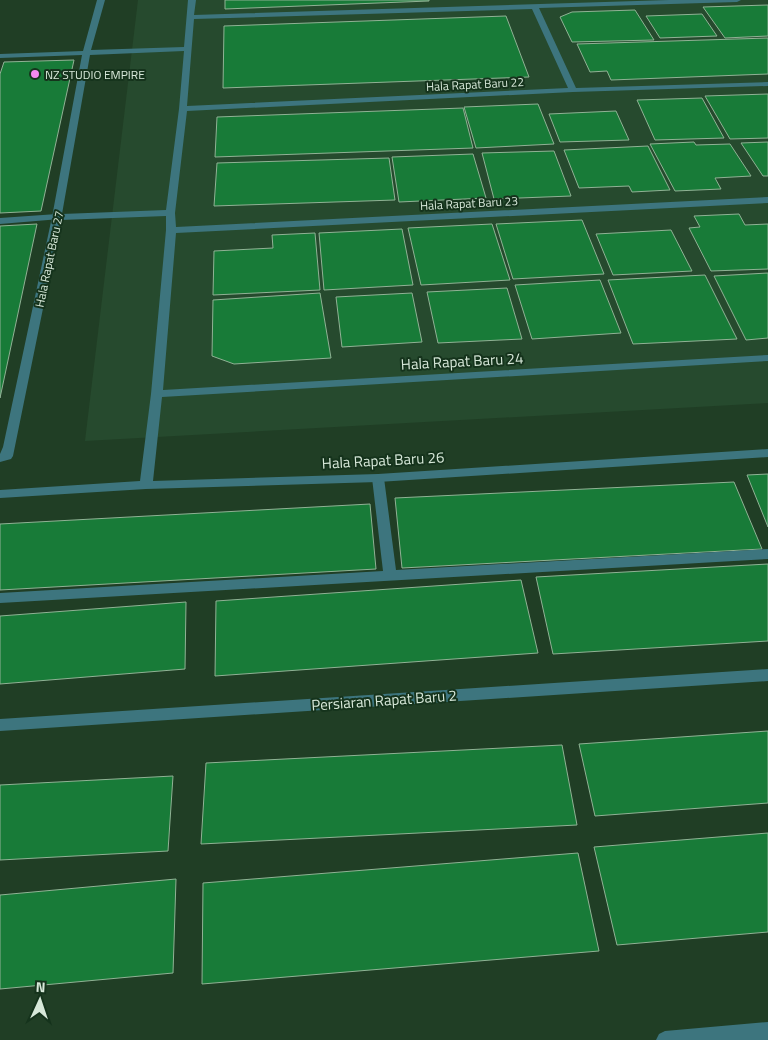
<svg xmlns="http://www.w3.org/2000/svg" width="768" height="1040" font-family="'Titillium Web',sans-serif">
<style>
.built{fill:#264a2e}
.building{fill:#187b38;stroke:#90b295}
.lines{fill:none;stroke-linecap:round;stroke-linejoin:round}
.service{fill:#3d757e;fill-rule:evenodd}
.minor{fill:#3d757e;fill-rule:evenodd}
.tertiary{fill:#3d757e;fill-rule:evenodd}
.poi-dot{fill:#f489ef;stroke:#15331c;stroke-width:2}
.labels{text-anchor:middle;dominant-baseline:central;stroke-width:4;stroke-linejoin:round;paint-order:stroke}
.far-poi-label{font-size:12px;fill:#d7e8d9;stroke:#15331c;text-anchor:start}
.far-street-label{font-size:12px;fill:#d7e8d9;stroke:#15331c}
.street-label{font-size:15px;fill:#d7e8d9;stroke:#15331c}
</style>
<rect width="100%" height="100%" fill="#203e25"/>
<path class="built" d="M138,0h630v403l-683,38z"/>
<g class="building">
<path d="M225,0h204v1l-204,8z"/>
<path d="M768,5v31l-43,2 -22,-31z"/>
<path d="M635,10l19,30 -82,2 -12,-25 12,-5z"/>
<path d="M702,14l15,22 -57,2 -14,-22z"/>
<path d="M506,16l23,61 -306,11 1,-62z"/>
<path d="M768,38v36l-157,6 -4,-9 -17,1 -13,-28z"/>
<path d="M74,60l-33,151 -41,2v-139l4,-12z"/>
<path d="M768,94v44l-38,1 -25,-43z"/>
<path d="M702,98l22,40 -69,2 -18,-40z"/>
<path d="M538,104l16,40 -78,4 -12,-41z"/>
<path d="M463,108l10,40 -258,9 2,-40z"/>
<path d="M616,111l13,29 -69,2 -11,-28z"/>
<path d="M694,142l2,3 34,-1 21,32 -36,2 6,11 -46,2 -25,-47z"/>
<path d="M768,142v34h-5l-22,-33z"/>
<path d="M648,146l22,44 -38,2 -3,-6 -50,2 -15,-38z"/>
<path d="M554,151l17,45 -77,3 -12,-46z"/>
<path d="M473,154l13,44 -87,4 -7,-45z"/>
<path d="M389,158l6,42 -181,6 3,-43z"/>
<path d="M739,214l6,11 23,-1v45l-57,2 -22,-43 11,-1 -6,-11z"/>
<path d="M582,220l22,54 -91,5 -17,-55z"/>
<path d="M37,224l-37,174v-172z"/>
<path d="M492,224l18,56 -89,5 -13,-57z"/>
<path d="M402,229l11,56 -89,5 -5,-57z"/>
<path d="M671,230l21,41 -79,4 -17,-41z"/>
<path d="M315,233l5,57 -107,5 1,-44 59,-3 -1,-13z"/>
<path d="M768,273v65l-22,2 -32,-64z"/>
<path d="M705,275l32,64 -104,5 -25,-64z"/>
<path d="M600,280l21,53 -89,6 -17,-54z"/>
<path d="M507,288l15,51 -84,4 -11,-51z"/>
<path d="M320,293l11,65 -97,6 -22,-8 1,-56z"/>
<path d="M412,293l10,49 -80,5 -6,-50z"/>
<path d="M768,474v53l-21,-52z"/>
<path d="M734,482l28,67 -360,19 -7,-70z"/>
<path d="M370,504l6,65 -376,21v-66z"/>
<path d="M768,564v77l-215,13 -17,-77z"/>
<path d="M521,580l17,73 -323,23 1,-75z"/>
<path d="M186,602l-1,67 -185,15v-68z"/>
<path d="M768,731v72l-173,13 -16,-72z"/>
<path d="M562,745l15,80 -376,19 5,-81z"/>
<path d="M173,776l-5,75 -168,9v-75z"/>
<path d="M768,833v99l-151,13 -23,-98z"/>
<path d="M578,853l21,98 -397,33 1,-101z"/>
<path d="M176,879l-3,94 -173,16v-94z"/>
</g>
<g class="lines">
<g class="service">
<path d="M57,214l3,1v4l-60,5v-6z"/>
<path d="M378,474l6,4 12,92 372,-21v10l-768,44v-10l383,-22 -11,-93z"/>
</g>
<g class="minor">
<path d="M97,0h8l-14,50 93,-3 4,-47h8l-2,15 475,-15h72l-4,2 -198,6 37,80 192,-6v4l-195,6 -386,19 -12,102 1,14 592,-30v6l-592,30 -13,157 605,-35v6l-606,36 -9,84 225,-7 390,-25v8l-390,25 -232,7 -146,9v-8l140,-9 11,-87 15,-164v-14l-105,4 -48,236 -2,3 -11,3v-8l3,-7 49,-230 30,-162 -82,3v-4l83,-3zM532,9l36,79 -381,18 7,-87zM184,51l-5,58 -13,101 -104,4 28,-159z"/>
<path d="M768,669v12l-768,50v-12z"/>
</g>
<path class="tertiary" d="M768,1022v18h-112l3,-6 6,-3z"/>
</g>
<circle class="poi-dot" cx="35" cy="74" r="5"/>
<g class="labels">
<g class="far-poi-label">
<text x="45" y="74">NZ STUDIO EMPIRE</text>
</g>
<g class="far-street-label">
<text transform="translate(475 84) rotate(-3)">Hala Rapat Baru 22</text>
<text transform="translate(469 203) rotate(-3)">Hala Rapat Baru 23</text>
<text transform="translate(49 259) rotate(-78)">Hala Rapat Baru 27</text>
</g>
<g class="street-label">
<text transform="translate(462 361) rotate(-3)">Hala Rapat Baru 24</text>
<text transform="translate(383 460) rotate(-3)">Hala Rapat Baru 26</text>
<text transform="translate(384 700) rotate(-4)">Persiaran Rapat Baru 2</text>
</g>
</g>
<g transform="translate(40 1000) rotate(3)" stroke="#15331c" stroke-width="4" paint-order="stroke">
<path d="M0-4L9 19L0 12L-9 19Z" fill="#d7e8d9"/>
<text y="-8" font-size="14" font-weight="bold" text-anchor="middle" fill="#d7e8d9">N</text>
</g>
</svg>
